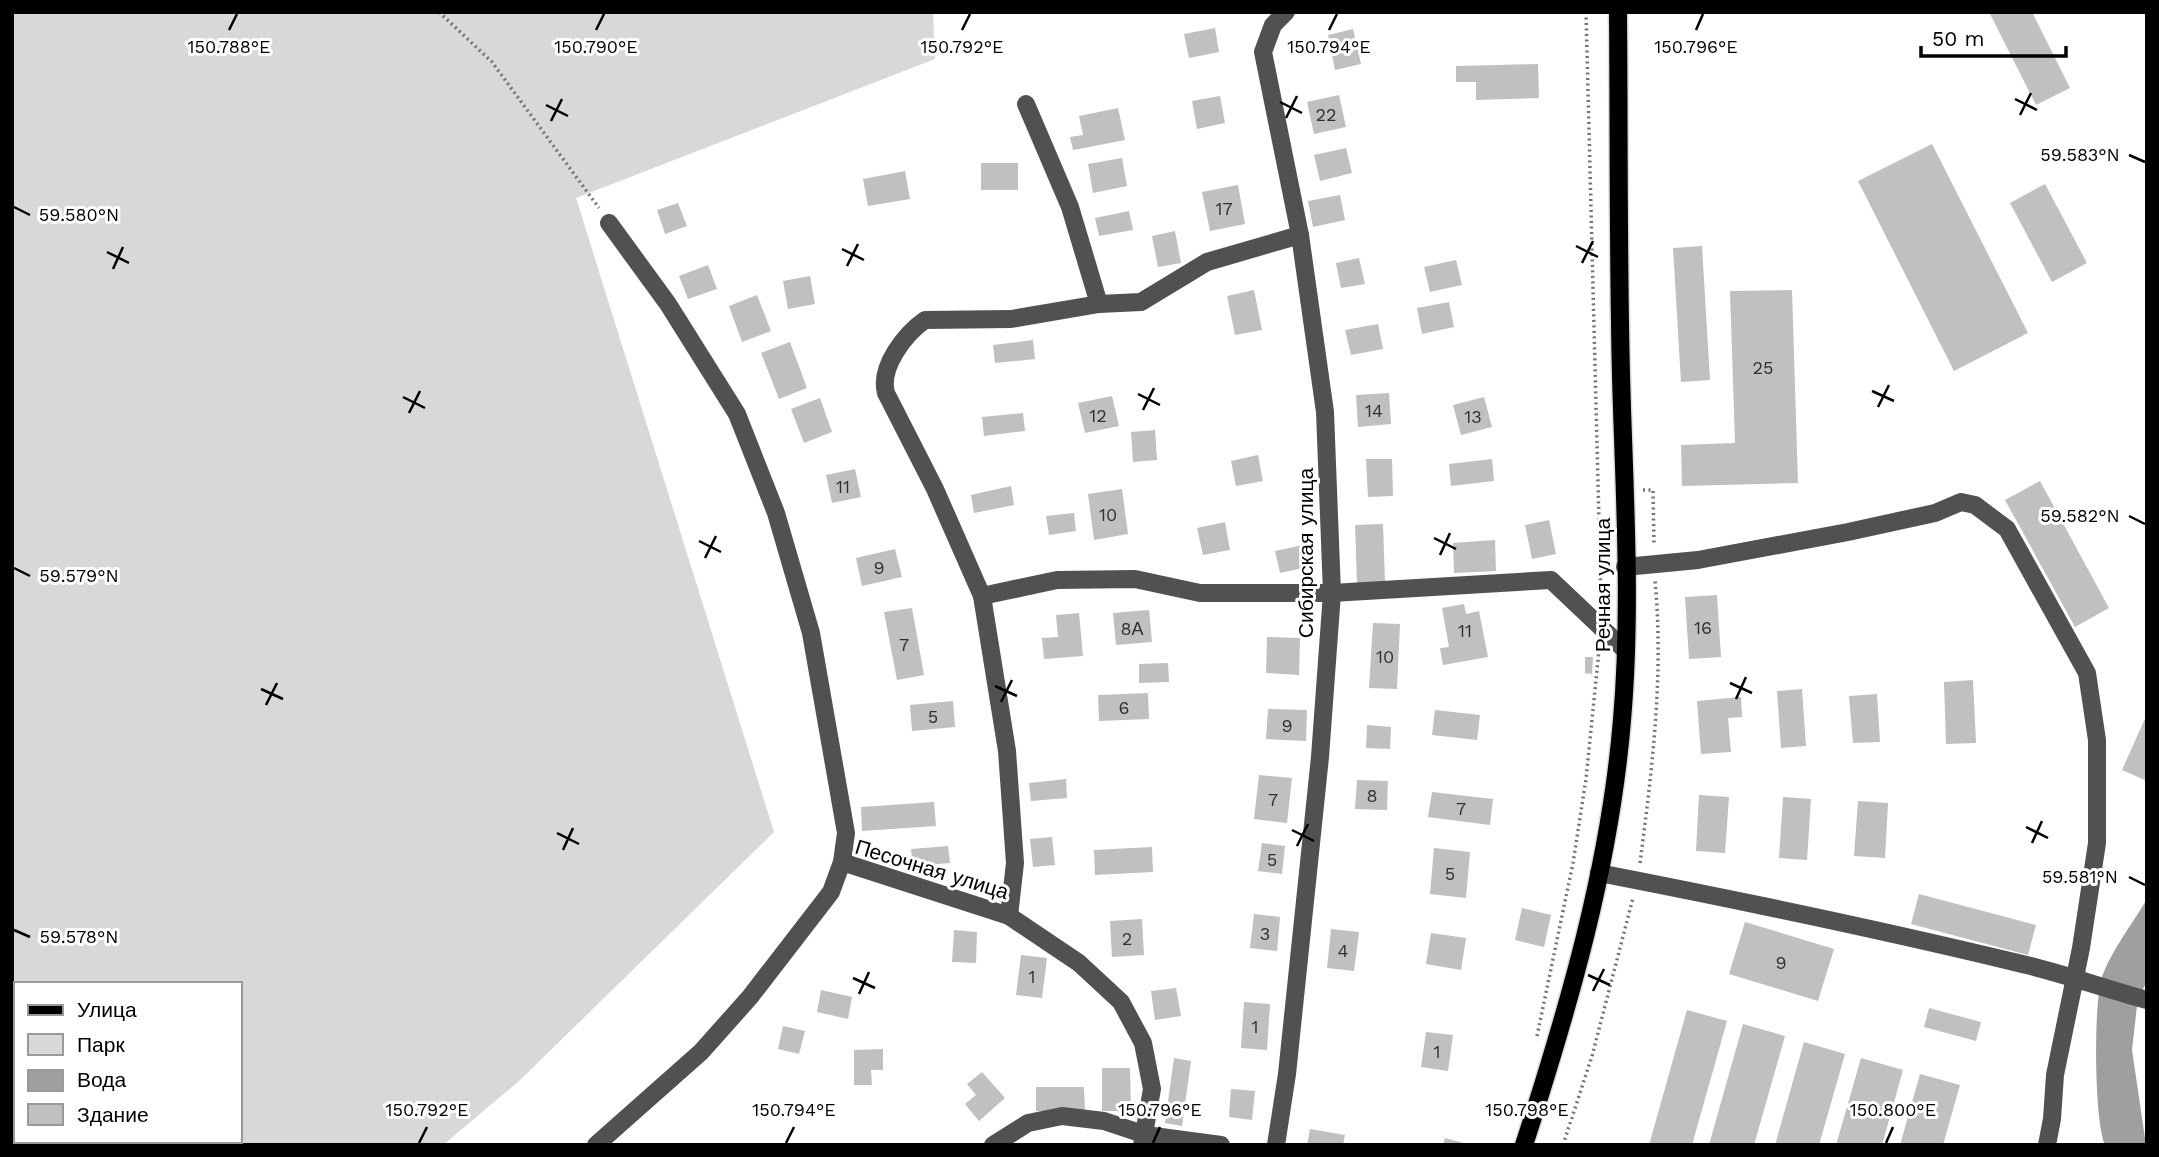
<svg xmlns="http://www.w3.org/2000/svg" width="2159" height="1157" font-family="'Work Sans',sans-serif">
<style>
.green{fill:#d8d8d8;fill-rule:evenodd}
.water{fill:#9f9f9f}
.building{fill:#c0c0c0}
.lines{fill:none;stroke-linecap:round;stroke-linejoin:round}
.major-casing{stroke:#dbdbdb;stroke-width:21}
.path{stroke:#737373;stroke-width:3.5;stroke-dasharray:2 3.5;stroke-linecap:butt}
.minor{stroke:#515151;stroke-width:18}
.major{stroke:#000;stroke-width:18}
.ticks{fill:none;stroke:#000;stroke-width:2.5}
.labels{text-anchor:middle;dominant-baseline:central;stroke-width:6;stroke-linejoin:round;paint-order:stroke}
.number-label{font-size:18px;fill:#303030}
.street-label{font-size:21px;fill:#000;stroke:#fff}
.ticks-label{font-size:18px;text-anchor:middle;fill:#000;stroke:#fff;stroke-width:6;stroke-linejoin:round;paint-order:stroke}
</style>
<rect width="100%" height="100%" fill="#fff"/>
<path class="green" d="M12,12h921l2,47 -359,139 198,634 -255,249 -76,64h-431zM16,984h224v157h-224z"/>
<path class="water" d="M2147,899v83l-9,15 -6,53 14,95h-41c-11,-23 -12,-148 -2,-171 10,-26 30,-51 44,-75z"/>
<g class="building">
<path d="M1989,12h43l38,76 -34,17z"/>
<path d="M1215,28l4,24 -30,6 -5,-24z"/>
<path d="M1353,29l8,35 -26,6 -7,-35z"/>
<path d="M1538,64l1,34 -63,2v-18h-20v-16z"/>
<path d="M1339,95l7,32 -32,7 -7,-32z"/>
<path d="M1220,96l5,27 -28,6 -5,-28z"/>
<path d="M1118,108l7,32 -52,10 -3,-13 13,-2 -4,-19z"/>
<path d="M1932,144l96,189 -74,38 -96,-190z"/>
<path d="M1346,148l6,25 -32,8 -6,-26z"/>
<path d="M1122,158l5,28 -34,7 -5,-29z"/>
<rect x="981" y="163" width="37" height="27"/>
<path d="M905,171l5,28 -42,7 -5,-27z"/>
<path d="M2045,184l42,79 -35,19 -42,-79z"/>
<path d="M1238,185l7,39 -35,7 -8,-39z"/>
<path d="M1340,195l5,25 -32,7 -5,-26z"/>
<path d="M678,203l9,23 -22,8 -8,-24z"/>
<path d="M1129,211l4,19 -34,6 -4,-18z"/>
<path d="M1175,231l6,32 -23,4 -6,-31z"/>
<path d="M1702,246l8,134 -29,2 -8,-134z"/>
<path d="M1359,258l6,26 -24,4 -5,-25z"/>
<path d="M1456,260l6,25 -32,7 -6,-25z"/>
<path d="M708,265l9,24 -29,10 -9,-23z"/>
<path d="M810,276l5,28 -27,5 -5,-28z"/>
<path d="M1254,290l8,40 -27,5 -8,-39z"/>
<path d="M1792,290l6,193 -116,3 -1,-41 54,-2 -5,-152z"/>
<path d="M757,295l14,36 -29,11 -13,-36z"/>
<path d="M1449,302l5,25 -32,7 -5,-26z"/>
<path d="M1378,324l5,25 -32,6 -6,-25z"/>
<path d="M1033,340l2,19 -40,4 -2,-18z"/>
<path d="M790,342l17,46 -28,11 -18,-46z"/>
<path d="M1389,393l2,31 -33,3 -2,-32z"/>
<path d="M1112,396l7,30 -34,7 -7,-30z"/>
<path d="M1484,397l8,30 -31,8 -8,-30z"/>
<path d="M820,398l12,34 -28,11 -13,-34z"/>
<path d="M1023,413l2,18 -41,5 -2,-19z"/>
<path d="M1155,430l2,30 -24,2 -2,-30z"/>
<path d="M1258,455l5,26 -27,5 -5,-25z"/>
<path d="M1366,459h26l1,37 -25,1z"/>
<path d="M1492,459l2,22 -43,5 -2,-22z"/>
<path d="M855,469l6,28 -29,6 -6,-28z"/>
<path d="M2040,481l69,127 -34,19 -70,-127z"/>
<path d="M1011,486l3,19 -40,8 -3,-18z"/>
<path d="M1122,489l6,45 -34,6 -6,-46z"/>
<path d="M1074,513l2,18 -27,4 -3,-19z"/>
<path d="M1549,520l7,34 -24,5 -7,-34z"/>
<path d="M1225,522l5,28 -27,5 -6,-27z"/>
<path d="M1383,524l2,58 -28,1 -2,-58z"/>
<path d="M1495,540l1,31 -42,2 -1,-30z"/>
<path d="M1303,545l5,22 -28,6 -5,-22z"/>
<path d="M895,549l7,28 -40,9 -6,-28z"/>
<path d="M1717,595l4,62 -32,2 -4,-62z"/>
<path d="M1464,604l2,10 13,-3 9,46 -45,8 -3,-17 9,-1 -7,-39z"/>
<path d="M912,608l12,67 -27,5 -13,-68z"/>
<path d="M1149,610l3,32 -36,3 -3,-32z"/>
<path d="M1079,613l4,43 -39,3 -2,-21 16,-1 -2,-22z"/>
<path d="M1373,623l27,1 -3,65 -28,-1z"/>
<path d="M1267,637l33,1 -1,37 -33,-2z"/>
<path d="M1585,657h8l-1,17 -7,-1z"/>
<path d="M1168,663l1,19 -30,1v-19z"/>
<path d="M1973,680l3,63 -30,1 -2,-62z"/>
<path d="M1802,689l4,57 -25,2 -4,-57z"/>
<path d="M1148,693l1,26 -50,2 -1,-26z"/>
<path d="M1877,694l3,48 -27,1 -4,-47z"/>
<path d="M1741,697l1,20 -14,1 3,34 -30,2 -4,-53z"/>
<path d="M953,701l2,26 -43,4 -2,-26z"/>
<path d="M1268,709l39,1 -1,31 -40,-2z"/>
<path d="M1435,710l45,5 -3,25 -45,-5z"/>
<path d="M2147,714v67l-25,-11z"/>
<path d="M1367,725l24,2 -1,22 -24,-1z"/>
<path d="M1259,775l33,3 -5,45 -33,-4z"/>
<path d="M1066,779l1,19 -36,3 -2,-18z"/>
<path d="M1357,780l31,1 -1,29 -32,-1z"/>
<path d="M1432,792l61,7 -3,26 -62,-8z"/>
<path d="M1699,795l30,2 -4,56 -29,-2z"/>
<path d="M1783,797l28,2 -4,61 -28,-2z"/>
<path d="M1858,801l30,2 -3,55 -31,-2z"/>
<path d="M934,802l2,24 -74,5 -1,-24z"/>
<path d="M1052,837l3,28 -22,2 -3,-28z"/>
<path d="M1262,843l23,3 -3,28 -24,-3z"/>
<path d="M948,846l2,17 -37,3 -2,-17z"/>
<path d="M1152,847l1,25 -58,3 -1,-25z"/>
<path d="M1434,848l36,4 -4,46 -36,-4z"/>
<path d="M1919,894l117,31 -8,30 -117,-31z"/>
<path d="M1522,908l29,7 -7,32 -29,-7z"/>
<path d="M1254,914l26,3 -3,34 -27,-3z"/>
<path d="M1142,919l2,36 -32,2 -2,-36z"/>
<path d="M1745,922l89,27 -16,52 -89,-27z"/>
<path d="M1331,929l28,3 -5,39 -27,-3z"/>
<path d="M954,930l23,2 -1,31 -24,-1z"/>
<path d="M1431,933l35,5 -5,32 -35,-6z"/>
<path d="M1021,955l26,3 -5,40 -26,-3z"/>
<path d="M1176,988l5,28 -26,4 -4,-29z"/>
<path d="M821,990l31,7 -4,22 -31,-7z"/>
<path d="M1244,1002l26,2 -3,46 -26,-2z"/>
<path d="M1929,1008l52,14 -5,19 -52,-14z"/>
<path d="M1687,1010l40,11 -35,124h-43z"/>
<path d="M1743,1024l42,12 -31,109h-45z"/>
<path d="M783,1026l22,5 -6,23 -21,-5z"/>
<path d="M1426,1032l27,3 -5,36 -27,-4z"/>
<path d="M1804,1042l41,12 -26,91h-44z"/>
<path d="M883,1049v21h-12l1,15h-18v-35z"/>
<path d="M1174,1058l17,3 -9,65 -17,-3z"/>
<path d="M1861,1058l42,12 -21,75h-46z"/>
<path d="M1102,1068h28l1,43h-29z"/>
<path d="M982,1072l23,26 -26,23 -14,-17 11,-9 -9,-11z"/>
<path d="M1920,1074l40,11 -17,60h-43z"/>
<path d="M1036,1087h48l1,24h-49z"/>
<path d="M1231,1089l24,2 -3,29 -23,-3z"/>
<path d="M1310,1129l35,6 -2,10h-36z"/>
<path d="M1445,1138l23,6v1h-25z"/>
</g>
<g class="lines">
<g class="major-casing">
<path id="major" d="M1524,1145c45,-139 86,-279 98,-425 10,-115 2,-231 -1,-345 -3,-121 -2,-242 -3,-363"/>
</g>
<g class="path">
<path d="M439,12l53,50 107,146"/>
<path d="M1586,12l15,589"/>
<path d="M1643,490h10l1,56"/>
<path d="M1640,863c12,-93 24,-188 15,-282"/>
<path d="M1537,1036l36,-173 13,-84 13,-129"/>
<path d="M1563,1145l29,-89 41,-158"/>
</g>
<g class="minor">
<path d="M1026,104l44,103 29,97"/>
<path d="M1625,567l73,-7 150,-28 87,-19 26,-11 14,3 32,24 80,144 10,67v103l-16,105 -26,127 -3,44 -5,26"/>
<path d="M982,596l75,-16 78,-1 65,14h132l219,-13 75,71"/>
<path d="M842,862l167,54 70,47 42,39 22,41 9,46 -10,56"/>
<path d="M1599,873c139,27 278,56 415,89 45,10 89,26 133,38"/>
<path d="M1009,916l6,-53 -8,-112 -25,-155 -47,-107 -49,-96c-7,-26 19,-59 39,-73l86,-1 88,-15 42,-2 66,-40 93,-27"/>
<path d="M596,1145l105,-93 49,-55 81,-105 11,-30 4,-29 -35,-200 -35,-120 -39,-99 -69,-110 -59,-81"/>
<path d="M993,1145l35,-22 34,-7 42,5 42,14 75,10"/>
<path d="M1276,1145l11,-71 33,-317 12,-164 -7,-181 -25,-177 -37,-183 10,-27 13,-13"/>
</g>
<use href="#major" class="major"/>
</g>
<path class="ticks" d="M229,30l8,-16M596,30l8,-16M962,30l8,-16M1329,30l8,-16M1696,30l7,-16M2015,99l22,11M1280,102l22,11M546,105l22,11M2020,115l11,-22M1286,118l11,-22M551,121l11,-22M2129,155l16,7M14,207l16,8M1576,246l22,11M842,249l22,11M107,252l22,11M1582,263l11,-22M847,266l11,-22M113,269l10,-22M1872,391l22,10M1138,394l22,11M403,397l22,11M1878,407l11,-22M1143,410l11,-22M409,413l11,-22M2129,516l16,8M1434,538l22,11M699,541l22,11M1440,555l10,-22M705,558l11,-22M14,568l16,8M1730,683l22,10M995,686l22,10M261,689l22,10M1736,699l10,-22M1001,702l11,-22M266,705l11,-22M2026,827l22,11M1292,830l22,11M557,833l22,11M2032,843l10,-22M1297,846l11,-22M563,850l10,-22M2129,877l16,8M14,930l16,7M1588,975l22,10M853,978l22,10M1593,991l11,-22M859,994l10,-22M419,1143l8,-16M786,1143l8,-16M1153,1143l7,-16M1519,1143l8,-16M1886,1143l7,-16"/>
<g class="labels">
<g class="number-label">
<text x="1326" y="114">22</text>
<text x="1224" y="208">17</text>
<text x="1763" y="367">25</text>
<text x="1374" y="410">14</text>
<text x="1098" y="415">12</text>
<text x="1473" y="416">13</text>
<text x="843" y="486">11</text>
<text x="1108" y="514">10</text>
<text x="879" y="567">9</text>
<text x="1703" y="627">16</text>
<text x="1132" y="628">8А</text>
<text x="1465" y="630">11</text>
<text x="904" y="644">7</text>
<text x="1385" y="656">10</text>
<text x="1124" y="707">6</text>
<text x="933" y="716">5</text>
<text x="1287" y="725">9</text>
<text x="1372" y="795">8</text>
<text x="1273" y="799">7</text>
<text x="1461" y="808">7</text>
<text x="1272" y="859">5</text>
<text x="1450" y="873">5</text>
<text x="1265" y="933">3</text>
<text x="1127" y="938">2</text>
<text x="1343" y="950">4</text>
<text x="1781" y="962">9</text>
<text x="1032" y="976">1</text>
<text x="1255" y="1026">1</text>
<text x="1437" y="1051">1</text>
</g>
<g class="street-label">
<text transform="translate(1305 553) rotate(-90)">Сибирская улица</text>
<text transform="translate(1602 585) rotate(-90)">Речная улица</text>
<text transform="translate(932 869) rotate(17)">Песочная улица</text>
</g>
</g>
<g class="ticks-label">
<text x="596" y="53">150.790°E</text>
<text x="962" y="53">150.792°E</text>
<text x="1329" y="53">150.794°E</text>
<text x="1696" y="53">150.796°E</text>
<text x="229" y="53">150.788°E</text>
<text x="2080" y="161">59.583°N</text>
<text x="79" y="221">59.580°N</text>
<text x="2080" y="522">59.582°N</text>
<text x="79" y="582">59.579°N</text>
<text x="2080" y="883">59.581°N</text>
<text x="79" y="943">59.578°N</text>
<text x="427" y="1116">150.792°E</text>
<text x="794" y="1116">150.794°E</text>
<text x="1160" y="1116">150.796°E</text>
<text x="1527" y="1116">150.798°E</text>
<text x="1893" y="1116">150.800°E</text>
</g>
<rect width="2159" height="1157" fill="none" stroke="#000000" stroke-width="28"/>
<rect x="14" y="982" width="228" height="161" fill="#ffffff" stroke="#999999" stroke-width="2"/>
<rect x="28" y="1005" width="35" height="10" fill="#000000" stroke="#999999" stroke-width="2"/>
<text x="77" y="1017" font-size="21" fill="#000000">Улица</text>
<rect x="28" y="1034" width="35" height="21" fill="#d8d8d8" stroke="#999999" stroke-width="2"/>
<text x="77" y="1052" font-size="21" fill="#000000">Парк</text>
<rect x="28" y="1070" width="35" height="21" fill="#9f9f9f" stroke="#999999" stroke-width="2"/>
<text x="77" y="1087" font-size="21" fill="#000000">Вода</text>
<rect x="28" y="1104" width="35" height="21" fill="#c0c0c0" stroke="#999999" stroke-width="2"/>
<text x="77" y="1122" font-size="21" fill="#000000">Здание</text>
<path d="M1921 46v10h145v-10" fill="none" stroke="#000000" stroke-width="3.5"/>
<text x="1932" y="46" font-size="21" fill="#000000" stroke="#ffffff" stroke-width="5" paint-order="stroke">50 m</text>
</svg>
